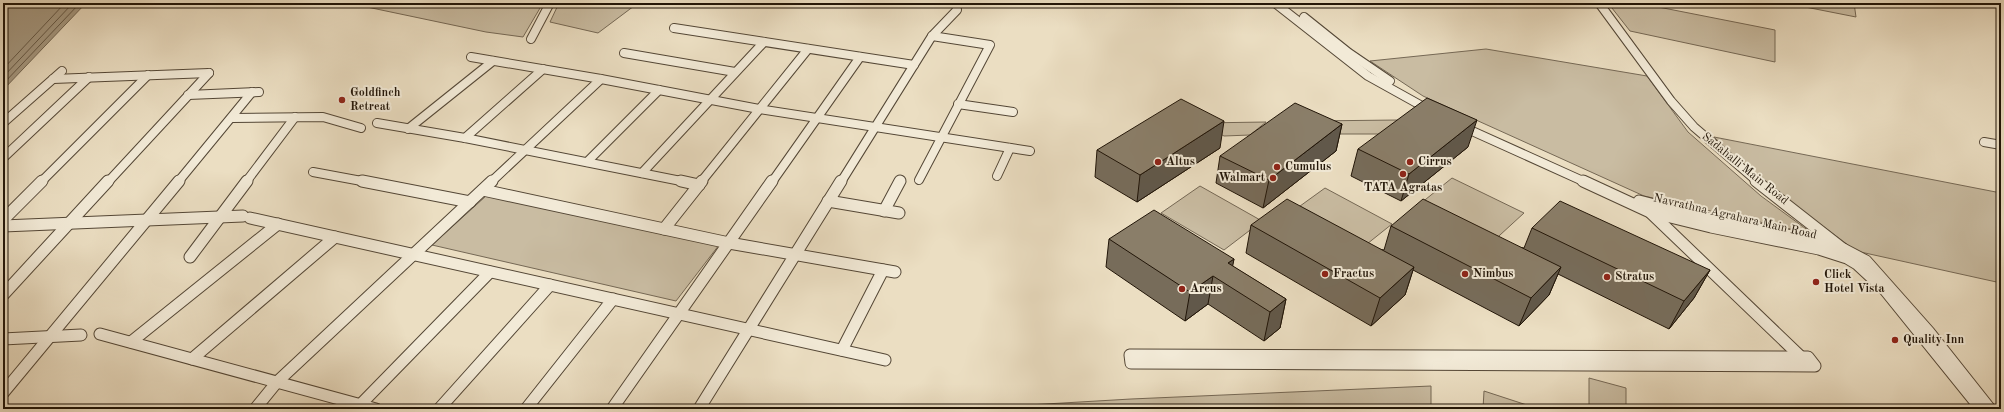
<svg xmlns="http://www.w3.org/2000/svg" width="2004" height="412" font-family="'Old Standard TT',serif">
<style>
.green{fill:#c9bca2;stroke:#756855}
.water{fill:#a69a83;stroke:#716552}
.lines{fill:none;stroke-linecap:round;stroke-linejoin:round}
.shore{stroke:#645846;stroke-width:1}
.minor-far1-casing{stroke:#544736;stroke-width:10}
.minor-casing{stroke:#544736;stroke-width:13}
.minor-far1{stroke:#f2ead7;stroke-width:8}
.minor{stroke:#f2ead7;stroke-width:11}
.wall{fill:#776c5a;stroke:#211508}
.shaded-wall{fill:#61584a;stroke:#211508}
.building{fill:#8a7e69;stroke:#211508}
.poi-dot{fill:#8f2418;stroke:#f2ead7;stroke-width:1.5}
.labels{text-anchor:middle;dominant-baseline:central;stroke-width:4;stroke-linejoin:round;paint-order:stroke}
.poi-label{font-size:12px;font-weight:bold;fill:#211508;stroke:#f2ead7;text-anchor:start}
.street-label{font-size:12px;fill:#211508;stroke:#f2ead7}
</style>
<rect width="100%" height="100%" fill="#ebdec2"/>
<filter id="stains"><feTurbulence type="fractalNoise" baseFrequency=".005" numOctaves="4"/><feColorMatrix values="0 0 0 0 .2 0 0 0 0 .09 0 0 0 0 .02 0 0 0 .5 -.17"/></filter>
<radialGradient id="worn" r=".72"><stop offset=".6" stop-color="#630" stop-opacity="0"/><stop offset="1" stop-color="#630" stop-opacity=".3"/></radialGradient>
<g class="green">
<path d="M372,3h171l-20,34 -37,-5 -119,-25z"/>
<path d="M559,3h79l-40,30 -48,-11z"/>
<path d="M1608,3h30l137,27v32l-145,-31z"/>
<path d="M1785,3h69l2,14z"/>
<path d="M1486,49l161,27 41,56 73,64 52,38 -169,-38 -221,-100 -53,-35z"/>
<path d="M1398,120l-17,14h-43l-29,-13z"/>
<path d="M1266,122l-16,13 -26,1 -24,-13z"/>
<path d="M1714,137l287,56v90l-145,-32 -108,-81z"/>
<path d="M1452,178l72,35 -36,33 -73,-38z"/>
<path d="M1200,186l62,35 -38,29 -63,-37z"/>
<path d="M1325,188l67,36 -35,28 -68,-38z"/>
<path d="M486,196l233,49 -43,56 -244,-56z"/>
<path d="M1589,378l37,10v21h-37z"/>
<path d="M1431,386v23h-471l171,-10z"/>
<path d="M1484,391l55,18h-56z"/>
</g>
<path class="water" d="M3,3h83l-83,87z"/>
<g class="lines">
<g class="shore">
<path d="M3,69l62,-66"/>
<path d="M3,77l70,-74"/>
<path d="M3,84l77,-81"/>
</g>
<g class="minor-far1-casing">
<g id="minor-far1">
<path d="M1275,3l93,73 63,35"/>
<path d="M1599,3l72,98 23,26 64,55"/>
<path d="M1304,17l45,36 41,28"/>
<path d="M674,28l240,37"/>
<path d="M531,39l19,-36"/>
<path d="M624,53l111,19"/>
<path d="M471,57l130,22 158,30 271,42"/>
<path d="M53,79l156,-6"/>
<path d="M188,95l71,-3"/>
<path d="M958,104l55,8"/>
<path d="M232,118l91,-1 38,11"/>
<path d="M3,123l59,-52"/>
<path d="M377,123l88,15 221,44"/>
<path d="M1461,126l124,56"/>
<path d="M408,129l85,-68"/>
<path d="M465,138l78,-69"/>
<path d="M1984,142l17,3"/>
<path d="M3,158l86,-81"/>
<path d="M587,162l72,-72"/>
<path d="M313,172l54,10"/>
<path d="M642,173l122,-131"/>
<path d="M997,176l13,-28"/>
<path d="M919,180l71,-135 -58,-9"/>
<path d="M41,182l107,-107"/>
<path d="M108,182l101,-109"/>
<path d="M178,182l74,-90"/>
<path d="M246,182l49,-65"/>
<path d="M491,182l110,-103"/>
<path d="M701,182l107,-133"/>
<path d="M772,182l88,-125"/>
<path d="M841,182l91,-146 25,-26 -1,-7"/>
<path d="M899,182l1,-1"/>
</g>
</g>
<g class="minor-casing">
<g id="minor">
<path d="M362,181l108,21"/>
<path d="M681,181l18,4"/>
<path d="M1583,181l67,31 61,15 108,22 28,9 10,6 28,26 96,119"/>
<path d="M1756,181l87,68 23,12 63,71 61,77"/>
<path d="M483,190l246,53 166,29"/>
<path d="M828,201l71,12"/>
<path d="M1639,201l75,19 107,22 22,7"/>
<path d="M884,211l16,-30"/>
<path d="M1651,213l150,144"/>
<path d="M250,218l635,142"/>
<path d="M3,220l39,-39"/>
<path d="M3,226l240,-10"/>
<path d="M664,229l38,-48"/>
<path d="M190,257l57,-76"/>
<path d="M3,295l105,-114"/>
<path d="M100,334l276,75"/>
<path d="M3,339l78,-4"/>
<path d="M131,342l147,-118"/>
<path d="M842,350l41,-80"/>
<path d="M1130,355l678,2 7,9 -684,-3z"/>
<path d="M192,359l143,-122"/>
<path d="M3,393l176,-212"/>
<path d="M360,405l130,-133"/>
<path d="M255,409l22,-27 215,-201"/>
<path d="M439,409l111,-124"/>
<path d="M526,409l87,-110"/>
<path d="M612,409l160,-228"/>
<path d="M699,409l142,-228"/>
</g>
</g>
<use href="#minor-far1" class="minor-far1"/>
<use href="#minor" class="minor"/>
</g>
<g class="wall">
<path d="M1342,124l-6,27 -73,57 -47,-25 4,-27z"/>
<path d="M1468,147l-67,54 -50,-25 7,-27z"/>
<path d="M1220,148l-83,54 -42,-25 2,-27z"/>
<path d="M1251,225l133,25 7,-24 133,22 8,-20 178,42 -16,28 -25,31 -111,-55 -9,21 -30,31 -106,-56 -8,25 -34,31 -125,-73z"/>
<path d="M1109,239l125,20 -2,7 54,33 -6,29 -16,13 -56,-37 -23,17 -79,-54z"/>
</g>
<g class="shaded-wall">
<path d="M1477,120l-9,27 -67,54 8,-27z"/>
<path d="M1224,121l-4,27 -83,54 3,-27z"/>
<path d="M1342,124l-6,27 -73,57 6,-28z"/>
<path d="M1234,259l-5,27 -1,-23z"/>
<path d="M1414,267l-9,28 -34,31 9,-28z"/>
<path d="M1561,267l-12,28 -30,31 12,-28z"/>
<path d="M1710,270l-16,28 -25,31 15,-28z"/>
<path d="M1213,276l-5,28 -23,17 5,-29z"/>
<path d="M1286,299l-6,29 -16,13 6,-29z"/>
</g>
<g class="building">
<path d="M1427,98l50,22 -68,54 -51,-25z"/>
<path d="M1181,99l43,22 -84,54 -43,-25z"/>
<path d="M1295,103l47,21 -73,56 -49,-24z"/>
<path d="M1287,199l127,68 -34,31 -129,-73z"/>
<path d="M1423,199l138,68 -30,31 -140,-72z"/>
<path d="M1560,201l150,69 -26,31 -152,-73z"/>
<path d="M1154,210l80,49 -6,4 58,36 -16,13 -57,-36 -23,16 -81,-53z"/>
</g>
<g class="poi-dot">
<circle cx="342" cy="100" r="4"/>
<circle cx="1158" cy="162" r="4"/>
<circle cx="1410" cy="162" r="4"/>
<circle cx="1277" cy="167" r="4"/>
<circle cx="1403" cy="174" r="4"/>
<circle cx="1273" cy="178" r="4"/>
<circle cx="1325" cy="274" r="4"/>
<circle cx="1465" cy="274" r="4"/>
<circle cx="1607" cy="277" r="4"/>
<circle cx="1816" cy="282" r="4"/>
<circle cx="1182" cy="289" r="4"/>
<circle cx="1895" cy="340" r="4"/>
</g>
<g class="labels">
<g class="poi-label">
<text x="350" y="93">Goldfinch<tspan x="350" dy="14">Retreat</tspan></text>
<text x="1166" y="162">Altus</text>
<text x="1418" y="162">Cirrus</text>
<text x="1285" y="167">Cumulus</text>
<text x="1265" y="178" text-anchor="end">Walmart</text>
<text x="1403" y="188" text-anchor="middle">TATA Agratas</text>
<text x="1333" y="274">Fractus</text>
<text x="1473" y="274">Nimbus</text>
<text x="1824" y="275">Click<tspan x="1824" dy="14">Hotel Vista</tspan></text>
<text x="1615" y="277">Stratus</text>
<text x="1190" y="289">Arcus</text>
<text x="1903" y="340">Quality Inn</text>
</g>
<g class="street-label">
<text transform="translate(1745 169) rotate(39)">Sadahalli Main Road</text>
<text transform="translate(1735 217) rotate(13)">Navrathna Agrahara Main Road</text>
</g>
</g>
<rect width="2004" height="412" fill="none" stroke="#ebdec2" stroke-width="16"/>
<rect x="4" y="4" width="1996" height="404" fill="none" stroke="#211508" stroke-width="2"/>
<rect x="8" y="8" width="1988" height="396" fill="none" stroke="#211508"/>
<rect width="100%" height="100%" filter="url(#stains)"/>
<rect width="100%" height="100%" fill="url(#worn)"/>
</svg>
